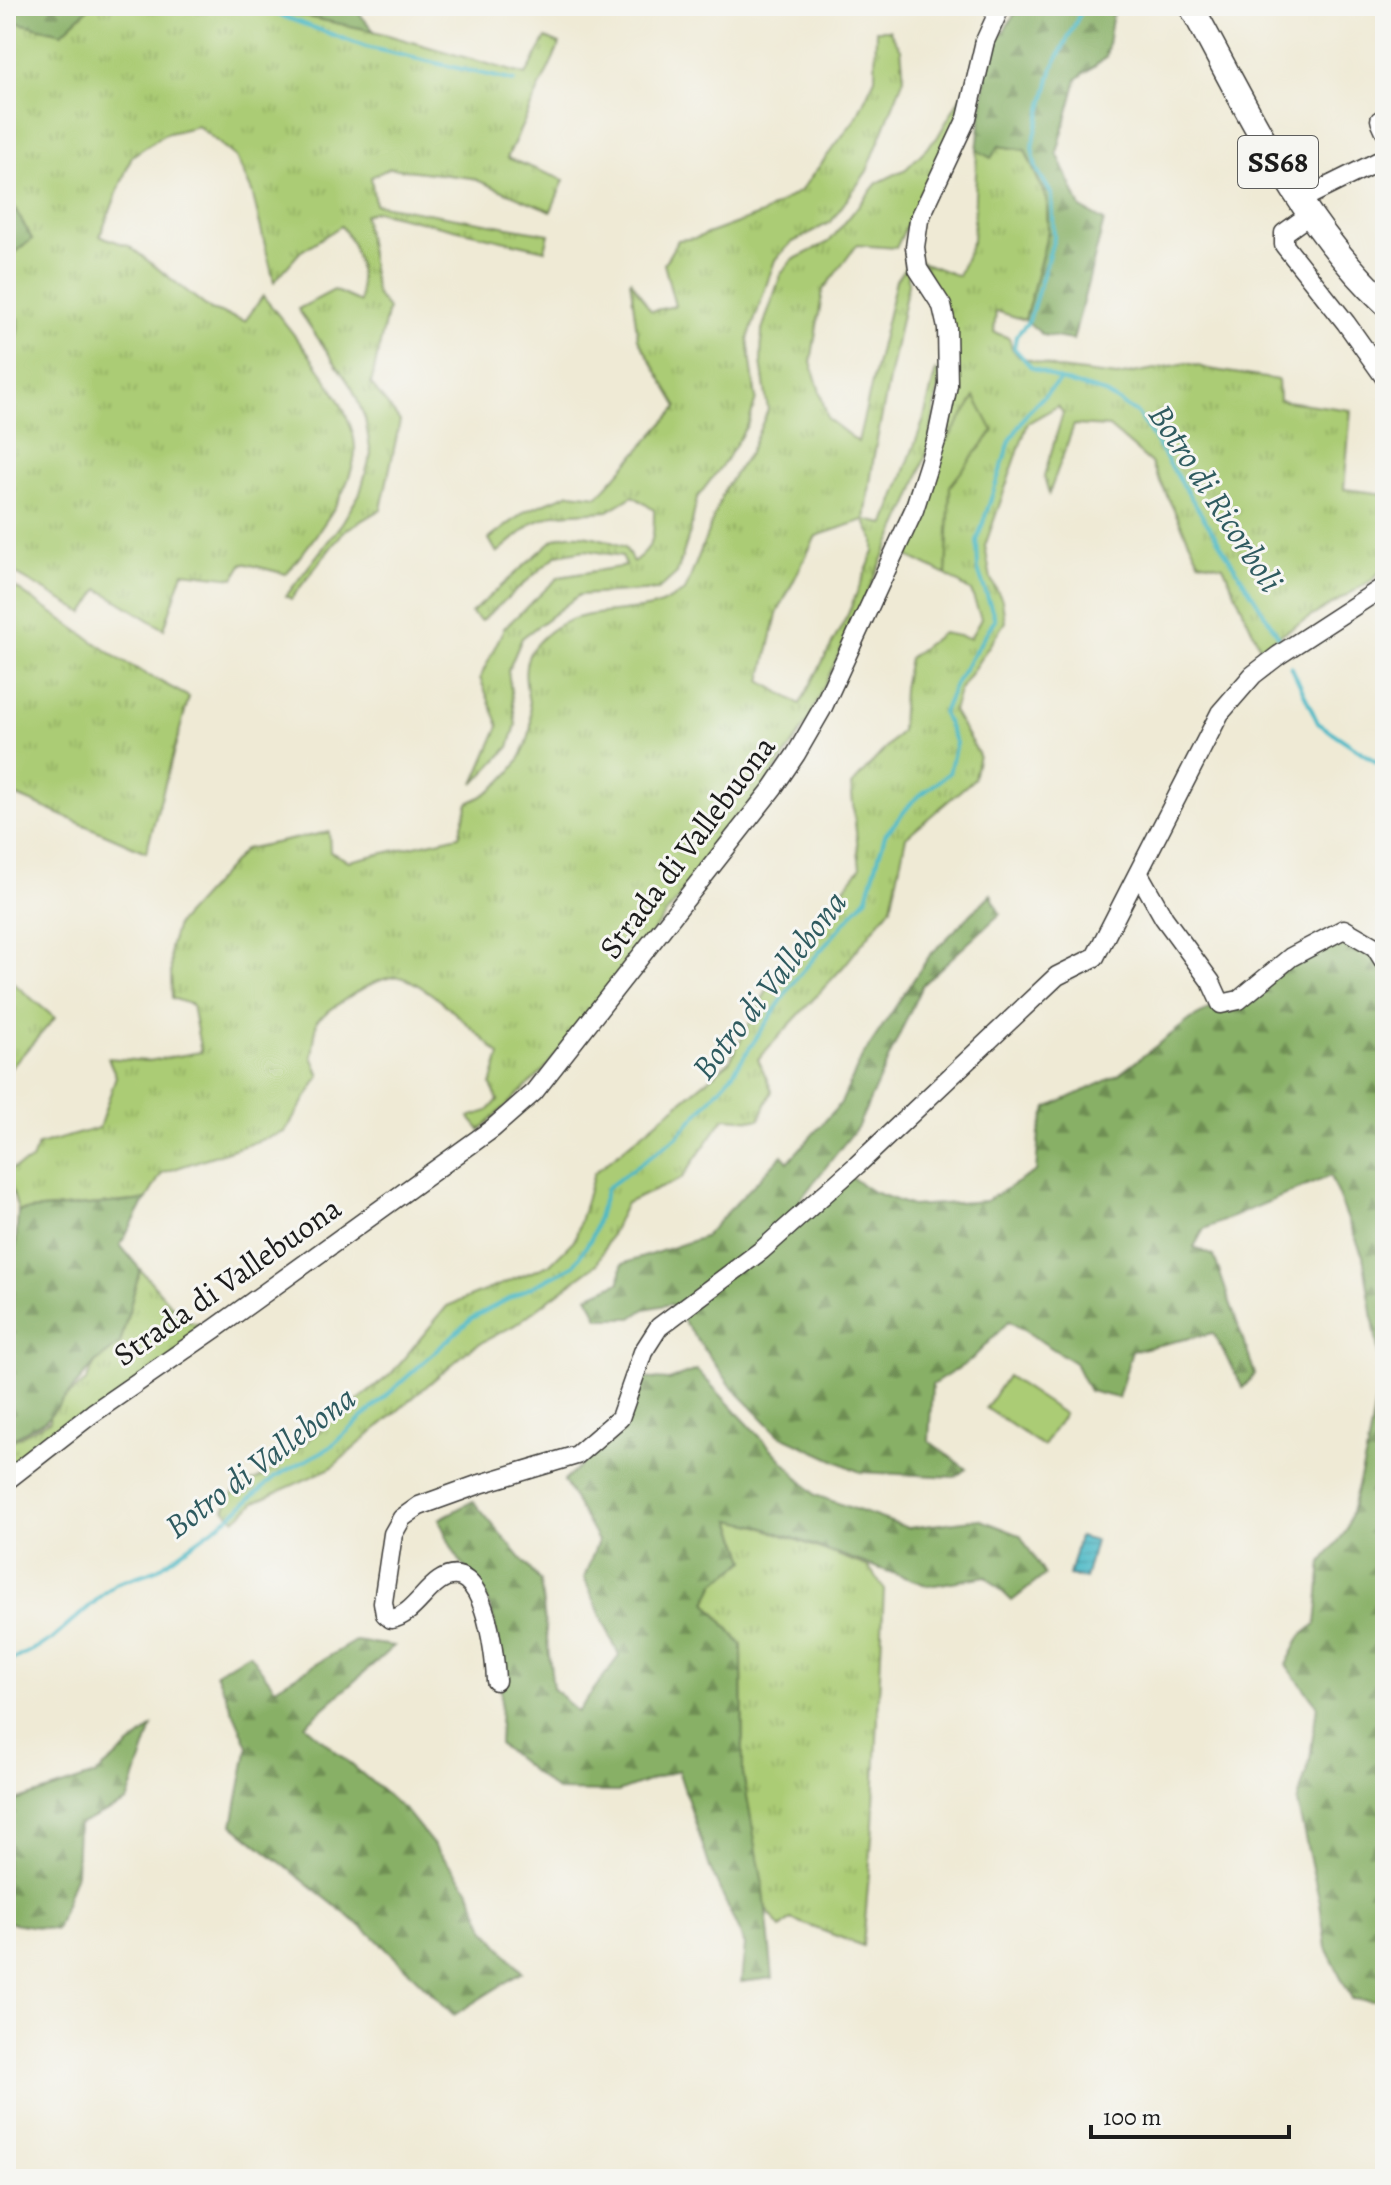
<svg xmlns="http://www.w3.org/2000/svg" width="1391" height="2185" font-family="Alegreya,serif">
<style>
.grass{fill:url(#grass-tufts);stroke:#647448;stroke-width:2;fill-rule:evenodd}
.forest{fill:url(#forest-firs);stroke:#526641;stroke-width:2}
.garden{fill:#abcc74;stroke:#647448;stroke-width:2}
.water{fill:url(#water-rules);stroke:#346a71;stroke-width:2}
.lines{fill:none;stroke-linecap:round;stroke-linejoin:round}
.stream{stroke:#4cb9c6;stroke-width:4}
.minor-casing{stroke:#3c3b38;stroke-width:21}
.major-casing{stroke:#3c3b38;stroke-width:27}
.minor{stroke:#fff;stroke-width:18}
.major{stroke:#fff;stroke-width:24}
.labels{text-anchor:middle;dominant-baseline:central;stroke-width:6;stroke-linejoin:round;paint-order:stroke}
.shield{fill:#f6f6f2;stroke:#5d5d5c;stroke-width:2}
.shield-label{font-size:30px;font-weight:bold;fill:#1c1c1c}
.street-label{font-size:32px;fill:#1c1c1c;stroke:#f6f6f2}
.water-label{font-size:34px;font-style:italic;fill:#2f5b60;stroke:#f6f6f2}
</style>
<defs>
<pattern id="grass-tufts" width="24" height="20" patternUnits="userSpaceOnUse" patternTransform="scale(2)"><rect width="24" height="20" fill="#abcc74"/><path d="M3 7l-1-3M5 7V3M7 7l1-3M15 17l-1-3M17 17v-4M19 17l1-3" fill="none" stroke="#93af64"/></pattern>
<pattern id="forest-firs" width="22" height="20" patternUnits="userSpaceOnUse" patternTransform="scale(2)"><rect width="22" height="20" fill="#88b066"/><path d="M5 1l3.5 6h-7zM16 11l3.5 6h-7z" fill="#6e8e53"/></pattern>
<pattern id="water-rules" width="6" height="5" patternUnits="userSpaceOnUse" patternTransform="scale(2)"><rect width="6" height="5" fill="#4cb9c6"/><path d="M0 2.5h6" fill="none" stroke="#429eaa"/></pattern>
</defs>
<rect width="100%" height="100%" fill="#f6f6f2"/>
<filter id="ink" filterUnits="userSpaceOnUse"><feTurbulence type="fractalNoise" baseFrequency=".0125" numOctaves="2"/><feDisplacementMap in="SourceGraphic" scale="16" xChannelSelector="R" yChannelSelector="G"/><feConvolveMatrix kernelMatrix="1 2 1 2 8 2 1 2 1" color-interpolation-filters="sRGB"/></filter>
<filter id="wash" filterUnits="userSpaceOnUse"><feTurbulence type="fractalNoise" baseFrequency=".006" numOctaves="4" result="noise"/><feDisplacementMap in="SourceGraphic" scale="32" xChannelSelector="R" yChannelSelector="G"/><feGaussianBlur stdDeviation="1.8" result="paint"/><feColorMatrix in="noise" values="0 0 0 0 0 0 0 0 0 0 0 0 0 0 0 0 0 1.4 0 .05"/><feComposite in="paint" operator="in"/></filter>
<g filter="url(#wash)">
<rect width="100%" height="100%" fill="#efead5"/>
<g class="grass">
<path d="M91,6h164l119,25 152,44 20,-37 14,6 -53,114 57,22 -13,31 -79,-33 -82,-10 -19,9 4,27 174,30 -4,16 -169,-39 -12,4 12,79 12,15 -17,75 29,37 -19,88 -37,22 -53,68 -5,-3 56,-73 18,-30 11,-39 -6,-36 -13,-30 -54,-79 36,-19 26,12c2,-27 -2,-56 -19,-76l-41,26 -26,30 -22,-90 -16,-35 -38,-31 -33,8 -33,22 -32,80 29,10 82,64 34,11 18,-25c28,35 90,107 92,151 1,41 -44,96 -69,127l-43,-11 -9,15 -51,-6 -19,57 -65,-40 -15,24 -78,-45v-217l9,-4 4,-28 -13,-9v-50l26,-21 -26,-46v-173l56,13z"/>
<path d="M876,30h13l12,19 3,29 -37,93 -36,51 -40,21 -16,17 -27,79 8,60 -7,23 -20,34 -32,42 -7,34 -13,41 -19,17 -79,5 -57,43 -14,33 8,54 -7,22 -35,37 25,-58 -19,-48 24,-50 55,-51 67,-11 -4,-10 -37,-6 -28,5 -76,66 -10,-8 82,-73c20,-12 51,-1 72,7l8,15c22,-16 21,-25 21,-52l-21,-14 -25,15 -52,3 -23,9 -36,30 -8,-14 37,-28 44,-18 28,3 80,-89 -40,-68 -8,-60 21,32 24,-5 -11,-42 14,-24 18,-2 66,-24 39,-24 55,-72 19,-40z"/>
<path d="M971,79l-15,44 -60,125 -39,-3 -34,45 -12,72 17,57 30,23 38,-162 12,-17v21l-34,171 -9,65 20,4 38,-102 13,-52 4,5 -11,70 -17,51 -104,225 -50,76 -216,275 -62,58 -11,-13 19,-6 10,-11 -7,-15 9,-30c-19,-18 -84,-84 -108,-78 -26,5 -54,27 -75,43l-5,36 8,20 -35,56 -123,41 -16,27 -128,11 -11,-40 25,-11 6,-15 61,-17 17,-52 -8,-18 40,3 53,-9 -9,-47 -20,-7 -2,-50 7,-24 68,-75 84,-17 1,20 19,9 110,-25 9,-33c32,-13 58,-42 63,-77 2,-22 -15,-56 2,-78 33,-42 74,-32 119,-41 11,-2 23,-11 33,-16l40,-103 25,-36 18,-42 -7,-48 1,-32 19,-56 11,-14 37,-18 48,-59 29,-14 31,-31zM864,520l10,20v12l-26,62 -48,90 -39,-23 16,-67 39,-78z"/>
<path d="M999,146l26,4 22,50 1,32 -23,88 -29,-9 -2,21 15,6 3,10 6,8 41,13 58,7 70,-13 22,6 69,11 1,20 72,10 -7,79 41,5v72l-13,14 -112,67 -37,-81 -24,-5 -48,-98 -42,-36 -35,-2 -25,69 -5,-18 19,-63 -5,-7 -30,17 -43,123 6,33 11,21 3,22 -46,69 -6,20 26,44 -5,24 -68,58 -15,70 -47,59 -86,93 14,32 -13,29 -35,-2 -43,61 -55,24 -29,61 -82,61 -44,23 -140,120 -76,34 -20,18 -11,-11 11,-19 27,-13 129,-103 56,-68 102,-41 26,-26 19,-66 135,-111 46,-87 85,-107 -9,-82 50,-55 2,-43 6,-30 33,-25 28,5 11,-19 -10,-28 -25,-16 4,-89 43,-55 -46,10 -5,-3 10,-116 -30,-60 36,14 15,-36 4,-90 14,8z"/>
<path d="M6,581l116,80 67,36 -43,155 -140,-61z"/>
<path d="M6,977l49,41 -49,55z"/>
<path d="M140,1269l45,52 31,7 -210,150v-34l44,-23 -2,-9 38,-31 9,-18 25,-19z"/>
<path d="M731,1519l28,7 110,41 15,22 -11,236 -10,121 -72,-27 -10,9 -15,-19 -23,-135 -1,-129 -36,-43 9,-19 31,-23z"/>
</g>
<g class="forest">
<path d="M6,6h85l-29,27 -56,-13z"/>
<path d="M255,6h98l21,25z"/>
<path d="M1029,6h85l-8,51 -29,22 -20,74 24,55 23,13 -31,119 -30,-5 -18,-15 23,-88 -1,-32 -22,-50 -26,-4 -8,12 -14,-8 11,-94 31,-49z"/>
<path d="M6,193l26,46 -26,21z"/>
<path d="M6,310l13,9 -4,28 -9,4z"/>
<path d="M991,894l9,20 -78,71 -64,141 -58,74 9,18 42,-41 20,14 41,15 74,-5 50,-30 3,-38 8,-25 71,-33 73,-56 152,-82 31,20 11,14v738l-4,12 4,11v270l-33,-3 -26,-51 -6,-45 -23,-100 13,-44 7,-54 -31,-40 15,-29 15,-12 6,-62 24,-31 20,-76 15,-86 -18,-113 -33,-80 -126,53 -10,18 20,9 41,118 -12,14 -30,-55 -81,18 -14,47 -29,-7 -14,-28 -66,-42 -39,40 -38,24 -3,56 37,28 -11,8 -95,-5 -81,-37 -47,-48 -61,-83 -26,5 -13,9h-34l-10,-22 32,-14 2,-18 82,-27 78,-82 6,7 53,-59 21,-46 68,-102z"/>
<path d="M146,1200l-26,45 20,24 -20,75 -25,19 -49,57 -40,22v-100l4,-2 8,-129z"/>
<path d="M697,1370l118,125 93,33 71,-9 41,16 25,40 -33,26 -26,-25 -57,10 -170,-60 -28,-6 15,40 -31,23 -9,19 36,43 1,129 21,116 9,88 -32,4 4,-37 -35,-77 -32,-98 -60,22 -61,-1 -58,-47c3,-50 6,-105 -15,-152 -6,-14 -18,-22 -26,-34 -8,-11 -13,-26 -19,-39l34,-18 67,80 13,107 24,24 42,-56 -35,-78 14,-37 -34,-60 56,-52 20,-51 29,2z"/>
<path d="M355,1641l39,5 -89,79 102,87 62,77 17,41 36,42 -68,43 -82,-80 -139,-110 15,-79 -32,-73 33,-20 26,35z"/>
<path d="M152,1727l-25,75 -49,23 -2,48 -20,57 -50,-8v-118l89,-29z"/>
</g>
<g class="garden">
<path d="M975,397l18,34 -43,55 -4,89 -44,-22 40,-115 5,3z"/>
<path d="M1007,1376l57,38 -21,32 -57,-38z"/>
</g>
<path class="water" d="M1079,1537l16,4 -10,38 -16,-4z"/>
<g class="lines">
<g class="stream">
<path d="M255,6l111,41 148,34"/>
<path d="M1060,380l45,13 33,21 141,223"/>
<path d="M1291,666l27,57 67,45"/>
<path d="M6,1663l45,-23 64,-56 41,-14 72,-52 47,-41 54,-29 143,-130 102,-53 18,-28 15,-49 70,-51 54,-61 64,-96 72,-83 18,-62 28,-34 36,-28 7,-30 -13,-30 12,-29 40,-65 -17,-49 -1,-29 33,-100 17,-28 33,-33 -29,-13 -17,-19 2,-12 13,-15 25,-83 -2,-43 -16,-27 -4,-21 21,-80 31,-61"/>
</g>
</g>
</g>
<g filter="url(#ink)">
<g class="lines">
<g class="minor-casing">
<g id="minor">
<path d="M1380,120l5,11"/>
<path d="M1300,200l85,-42"/>
<path d="M1309,215l-25,18v12l62,78 39,55"/>
<path d="M1139,874l25,44 47,64 10,22 18,-4 52,-43 53,-28 31,18 10,16"/>
<path d="M6,1481l87,-68 123,-85 276,-199 42,-37 239,-304 23,-34 26,-45 92,-199 23,-72 11,-53 -1,-57 -5,-22 -24,-37 -3,-22 4,-27 48,-102 18,-77 16,-35"/>
<path d="M496,1681c-1,-27 -12,-130 -57,-100 -16,11 -28,35 -48,38l-6,-5 -2,-12 10,-68 9,-16 17,-12 61,-22 97,-29 43,-37 23,-66 16,-25 103,-77 95,-85 200,-189 38,-19 125,-244 33,-38 26,-20 106,-69"/>
</g>
</g>
<g class="major-casing">
<path id="major" d="M1191,6c57,103 107,216 194,297"/>
</g>
<use href="#minor" class="minor"/>
<use href="#major" class="major"/>
</g>
</g>
<g class="labels">
<rect class="shield" x="1238" y="136" width="80" height="52" rx="6"/>
<g class="shield-label">
<text x="1278" y="162">SS68</text>
</g>
<g class="street-label">
<text transform="translate(687 847) rotate(-53)">Strada di Vallebuona</text>
<text transform="translate(227 1281) rotate(-35)">Strada di Vallebuona</text>
</g>
<g class="water-label">
<text transform="translate(1216 498) rotate(57)">Botro di Ricorboli</text>
<text transform="translate(769 985) rotate(-52)">Botro di Vallebona</text>
<text transform="translate(260 1462) rotate(-37)">Botro di Vallebona</text>
</g>
</g>
<rect width="1391" height="2185" fill="none" stroke="#f6f6f2" stroke-width="32"/>
<path d="M1091 2125v12h198v-12" fill="none" stroke="#1c1c1c" stroke-width="4"/>
<text x="1103" y="2125" font-size="24" fill="#1c1c1c" stroke="#f6f6f2" stroke-width="6" paint-order="stroke">100 m</text>
</svg>
